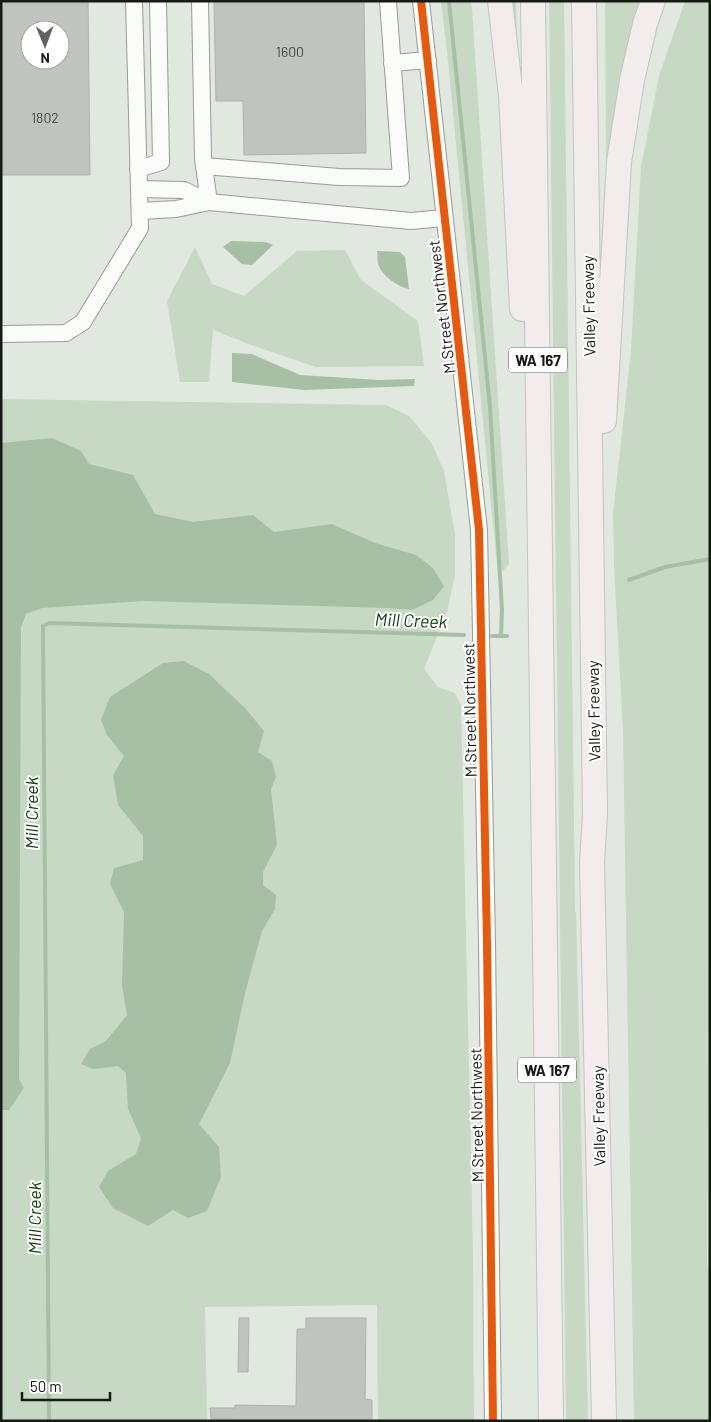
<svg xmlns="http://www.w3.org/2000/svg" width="711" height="1422" font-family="Barlow,sans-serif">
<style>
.green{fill:#c7d9c4}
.water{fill:#a7bfa4}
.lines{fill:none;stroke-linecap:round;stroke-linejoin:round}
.stream{stroke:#a7bfa4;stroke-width:4}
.building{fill:#bfc4be;stroke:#adb3ad;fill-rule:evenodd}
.minor-casing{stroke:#979c96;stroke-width:18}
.highway-casing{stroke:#c2c5c1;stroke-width:26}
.minor{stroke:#fafcfa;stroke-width:16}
.highway{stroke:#f2ecec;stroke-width:24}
.cycleway-casing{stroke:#fff;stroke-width:11}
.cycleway{stroke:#e8590c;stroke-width:8}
.labels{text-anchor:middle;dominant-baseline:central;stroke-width:4;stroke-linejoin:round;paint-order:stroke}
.number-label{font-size:14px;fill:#414540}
.shield{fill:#fff;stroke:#5d5f5c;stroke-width:1}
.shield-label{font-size:15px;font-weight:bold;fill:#171b16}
.street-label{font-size:16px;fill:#171b16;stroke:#fff}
.water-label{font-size:18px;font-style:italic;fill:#124010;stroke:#fff}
</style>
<rect width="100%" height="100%" fill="#e1e8e0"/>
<g class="green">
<path d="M441,1h30l1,8 37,555 -6,7 -6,-6 -50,-514z"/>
<path d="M510,1h6l1,38 -3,-4z"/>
<path d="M549,1h15l11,907v5l1,-2 12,510h-22z"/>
<path d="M605,1h39l-35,169 -3,-2z"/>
<path d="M685,1h25v778l-3,488 3,2v152h-76l-11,-691 -9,-163 -1,-54 18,-163 10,-183 18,-91z"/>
<path d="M195,247l17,37 32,12 53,-45 48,-1 16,30 57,41 6,45 -108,1 -65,-22 -38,-15 -4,52h-29l-13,-81z"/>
<path d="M1,399l385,6 23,11 22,26 13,29 11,63v41l-8,37 -23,57 14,18 17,6 6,12 12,548 1,168h-96l-1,-116 -172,2 2,114h-206z"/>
</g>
<g class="water">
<path d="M231,241l35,1 7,3 -21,20 -10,-1 -19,-17z"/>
<path d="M377,251l23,1 5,5 4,32c-11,-2 -28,-14 -31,-25 -1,-4 0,-9 -1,-13z"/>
<path d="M232,353l20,1 48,21 79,5 36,-1 -1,7 -110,4 -72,-8z"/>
<path d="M52,438l29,13 8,13 44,11 22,39 38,8 60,-7 21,17 58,-8 43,19 41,12 17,13 11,18 -11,14 -21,10 -24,-2 -245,-7 -101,7 -16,6 -5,13 -2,452 5,9 -15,22h-8v-667z"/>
<path d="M184,661l25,13 37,35 18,22 -6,21 14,9 4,16 -5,12 6,56 -14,27v13l13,10 -1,14 -13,22 -17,62 -15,70 -31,61 20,23 2,30 -14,34 -19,7 -15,-8 -25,16 -35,-18 -14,-21 9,-16 28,-17 5,-16 -13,-29 -2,-36 -8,-7 -25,3 -12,-5 9,-15 16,-8 21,-26 -5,-30 2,-73 -14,-28 4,-16 29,-8v-24l-25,-31 -5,-30 11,-19 -17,-21 -6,-15 9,-23 53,-34z"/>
</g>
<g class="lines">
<g class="stream">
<path d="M449,1l41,406 12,203 -1,26"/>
<path d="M629,580l36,-13 45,-8"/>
<path d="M492,636h15"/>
<path d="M49,1421l-6,-795 6,-3 415,12"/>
</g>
</g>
<g class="building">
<path d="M1,1h87l2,174h-89zM30,30h30v30h-30z"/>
<path d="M214,1h150l2,152 -122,2 -1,-54h-27z"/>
<path d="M239,1318h10l-1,54h-10z"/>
<path d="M306,1318h60l-1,81 7,1v21h-137v-2h-24l-1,-11h25v-3l61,1 1,-77h9z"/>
</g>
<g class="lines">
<g class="minor-casing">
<g id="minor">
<path d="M200,1l3,158 6,43"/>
<path d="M421,1l58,529 8,414 6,477"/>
<path d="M392,63l36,-3"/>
<path d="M204,166l135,11 62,1 -13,-177"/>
<path d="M138,169l23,-7 -3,-161"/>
<path d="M139,189l45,1 25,12"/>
<path d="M140,211l36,-2 33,-7 202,19 33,-3"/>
<path d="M1,334l65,-1 17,-11 57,-94 -6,-227"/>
</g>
</g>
<g class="highway-casing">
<g id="highway">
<path d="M500,1l11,95 11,213"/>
<path d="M533,1l18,1420"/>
<path d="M584,1l11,812 -3,50 12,558"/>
<path d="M604,421l15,-259 13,-82 13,-56 8,-23"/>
</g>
</g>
<use href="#minor" class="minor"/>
<use href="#highway" class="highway"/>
<g class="cycleway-casing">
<path id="cycleway" d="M421,1l58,529 8,414 6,477"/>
</g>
<use href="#cycleway" class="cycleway"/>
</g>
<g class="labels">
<g class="number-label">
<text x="290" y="51">1600</text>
<text x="45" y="117">1802</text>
</g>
<g class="shield">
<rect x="509" y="347.5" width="58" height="25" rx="4"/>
<rect x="518" y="1057.5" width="58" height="25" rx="4"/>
</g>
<g class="shield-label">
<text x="538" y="360">WA 167</text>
<text x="547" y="1070">WA 167</text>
</g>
<g class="street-label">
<text transform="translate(588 306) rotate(-91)">Valley Freeway</text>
<text transform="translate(441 307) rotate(-97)">M Street Northwest</text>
<text transform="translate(469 710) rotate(-91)">M Street Northwest</text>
<text transform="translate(593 711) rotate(-91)">Valley Freeway</text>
<text transform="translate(476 1115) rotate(-91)">M Street Northwest</text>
<text transform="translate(598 1116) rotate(-91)">Valley Freeway</text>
</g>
<g class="water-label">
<text transform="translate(411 620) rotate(2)">Mill Creek</text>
<text transform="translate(31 813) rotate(-90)">Mill Creek</text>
<text transform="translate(34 1218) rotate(-90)">Mill Creek</text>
</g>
</g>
<rect width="711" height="1422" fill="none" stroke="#171b16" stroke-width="5"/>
<g transform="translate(45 45) rotate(179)"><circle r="24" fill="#ffffff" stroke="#a2a4a2"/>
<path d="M0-4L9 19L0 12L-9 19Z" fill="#5e635d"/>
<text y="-8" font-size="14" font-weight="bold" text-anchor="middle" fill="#171b16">N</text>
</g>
<path d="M22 1392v8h88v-8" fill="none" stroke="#171b16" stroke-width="2.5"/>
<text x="30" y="1392" font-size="15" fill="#171b16" stroke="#ffffff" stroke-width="4" paint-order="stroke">50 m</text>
</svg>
